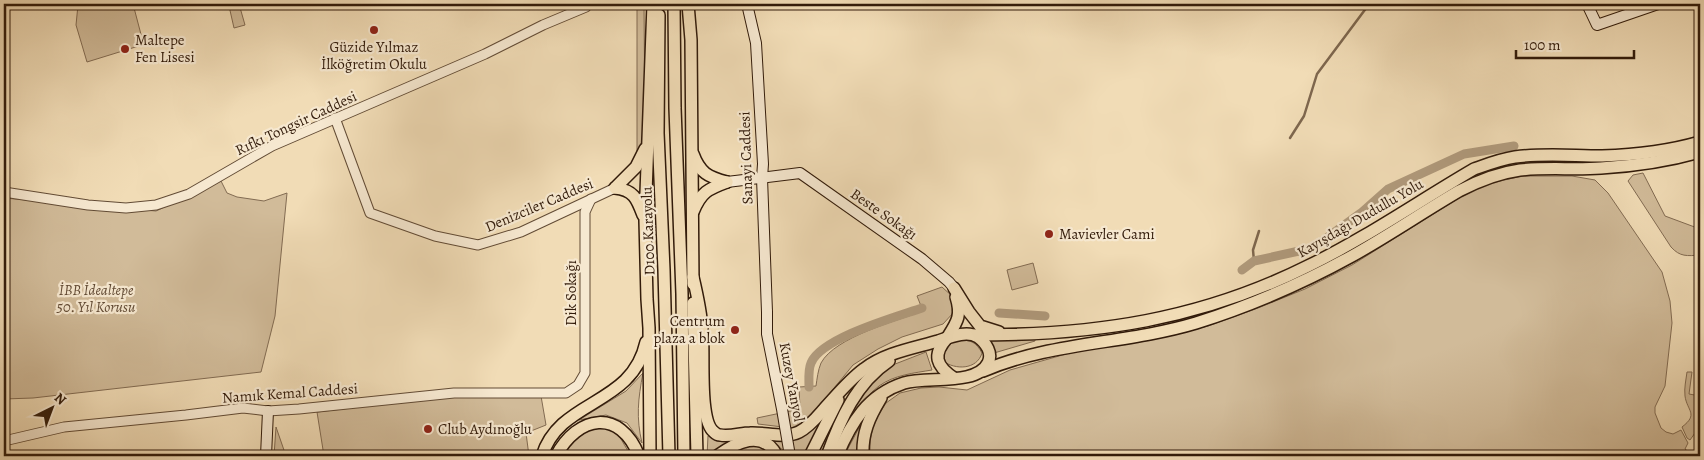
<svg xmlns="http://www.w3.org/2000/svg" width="1704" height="460" font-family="Alegreya,serif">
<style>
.green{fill:#d1bb99;stroke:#826b52}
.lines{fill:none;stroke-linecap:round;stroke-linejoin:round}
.stream{stroke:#7e674e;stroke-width:2.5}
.canal{stroke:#b09a7c;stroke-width:9}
.tertiary-casing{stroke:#624b35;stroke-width:11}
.secondary-casing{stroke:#321b0a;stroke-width:12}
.primary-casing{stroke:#321b0a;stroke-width:14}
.trunk-casing{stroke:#321b0a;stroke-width:14}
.tertiary{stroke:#f6e8d0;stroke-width:9}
.secondary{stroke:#f6e8d0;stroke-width:10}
.primary{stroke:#f1dcb6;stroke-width:11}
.trunk{stroke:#f1dcb6;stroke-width:11}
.secondary-bridge-casing{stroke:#321b0a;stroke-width:12;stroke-linecap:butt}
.secondary-bridge{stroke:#f6e8d0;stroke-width:10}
.poi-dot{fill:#8f2418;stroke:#f6e8d0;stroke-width:2}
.labels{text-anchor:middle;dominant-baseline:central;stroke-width:4.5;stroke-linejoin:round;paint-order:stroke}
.poi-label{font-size:15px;fill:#321b0a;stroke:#f6e8d0;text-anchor:start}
.street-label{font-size:15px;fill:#321b0a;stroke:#f6e8d0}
.park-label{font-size:15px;font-style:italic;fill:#624b35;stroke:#f6e8d0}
</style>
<rect width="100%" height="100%" fill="#f1dcb6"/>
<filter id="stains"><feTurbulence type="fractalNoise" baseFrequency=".004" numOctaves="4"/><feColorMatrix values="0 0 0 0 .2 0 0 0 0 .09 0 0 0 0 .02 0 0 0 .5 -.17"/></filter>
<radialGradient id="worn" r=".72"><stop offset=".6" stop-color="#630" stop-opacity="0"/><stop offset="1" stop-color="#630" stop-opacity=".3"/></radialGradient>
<g class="green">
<path d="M80,4h53l10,38 -1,3 -55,17 -11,-37 2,-20z"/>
<path d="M239,4l6,21 -11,3 -5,-22z"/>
<path d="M637,4h7l1,133 -8,16z"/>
<path d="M1643,173l22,43 35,13v26c-13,1 -20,2 -29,-8l-43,-66 5,-6z"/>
<path d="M1522,176h50l23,4 13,13 54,79 8,29 2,22 -7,63 -10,21v6l6,15 5,4 7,2 8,-4 7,13 -3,6 9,7h-824v-16l4,-18 12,-19 14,-10 21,-5 18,-1 28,3 43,-20 63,-18 77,-12 58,-14 50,-18 47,-19 47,-24 115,-72 20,-9z"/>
<path d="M221,181l6,12 10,4 27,4 23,-8 -12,123 -14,56 -228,26 -29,1v-201l152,13z"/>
<path d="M1033,263l5,20 -26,7 -5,-20z"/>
<path d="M942,287l10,9 2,16 -11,12 -41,13 -24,12 -25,16 -46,56 -16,7 -33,-4 -1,-6 43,-9 -1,-22 17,-1c1,-7 2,-16 5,-23 14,-26 75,-42 102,-52l-6,-15z"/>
<path d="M959,340c12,0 17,2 23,13 -5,17 -27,17 -39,8 -2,-12 5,-19 16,-21z"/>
<path d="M990,340h45v1l-41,12z"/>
<path d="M926,352l6,18c-18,3 -38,5 -53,16 -10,7 -17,18 -25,26l-4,-1 16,-24 24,-21z"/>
<path d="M1687,372h5l-3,22 11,2v30l-10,14 -3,-2 -5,-11c17,-13 5,-16 3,-31 -1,-8 1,-16 2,-24z"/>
<path d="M643,373c-5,26 -7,45 -1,70l-15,-20 -21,-8 -27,5 47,-29z"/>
<path d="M454,396h87l5,29 -20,8 3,23h-205l-7,-44z"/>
<path d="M827,413l-23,43h-20l-1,-6 -15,-11c32,-2 37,0 59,-26z"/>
<path d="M603,426l15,8 13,22h-69l2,-6 24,-23z"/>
<path d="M860,426l-2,30h-14z"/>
<path d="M276,427l10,29h-12z"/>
<path d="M708,436l11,4 19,-1 -18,8 -9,9h-4z"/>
<path d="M750,444l17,3 6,9h-49l14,-9z"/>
</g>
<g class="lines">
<g class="stream">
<path d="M1290,138l14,-22 13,-42 50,-67 1,-3"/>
<path d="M1254,261l-1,-11 6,-19"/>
</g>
<g class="canal">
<path d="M1242,270l12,-9 59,-13 48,-35 27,-24 76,-35 50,-8"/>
<path d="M999,313l46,3"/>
<path d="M809,387c0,-8 -1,-17 2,-24 10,-25 85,-46 111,-55"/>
</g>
<g class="tertiary-casing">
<g id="tertiary">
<path d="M335,118l35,95 65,23 43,9 43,-13 94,-44"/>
<path d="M4,192l84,13 38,3 30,-3 33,-11 83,-48 213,-92 58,-29 43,-18 2,-3"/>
<path d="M4,441l60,-14 122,-12 57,-7 25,3 31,-2 155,-16h112l12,-8 7,-12v-161l6,-13"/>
</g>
</g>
<g class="secondary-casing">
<g id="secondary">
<path d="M747,4l9,39 7,121 -1,14 5,134"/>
<path d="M1587,4l10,21 61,-21"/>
<path d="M727,182l73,-9 122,86 27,23 5,6"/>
<path d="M266,456l2,-45"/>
</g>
</g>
<g class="primary-casing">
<g id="primary">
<path d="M954,288l15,24 11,14 19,6"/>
<path d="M975,335c120,0 225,-15 333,-69 58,-28 111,-65 166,-97 14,-5 27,-10 41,-12 29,-4 58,-1 87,-1 33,-1 67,-5 98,-14"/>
<path d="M947,338c10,-16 15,-22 9,-41"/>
<path d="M983,371c67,-29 143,-27 213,-48 54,-17 107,-40 156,-67 36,-20 71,-44 107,-65 19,-10 39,-18 61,-21 27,-3 55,0 81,-2 34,-2 67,-7 99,-16"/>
</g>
</g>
<g class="trunk-casing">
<g id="trunk">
<path d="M674,4l1,104 7,186 2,162"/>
<path d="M688,4l3,36 2,244"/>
<path d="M659,15l-1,118 6,137 5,186"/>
<path d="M693,154c7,19 15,23 34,28"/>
<path d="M615,188l21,-21 9,-18"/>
<path d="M615,188c19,2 22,11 28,27"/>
<path d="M693,212c8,-20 15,-23 34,-30"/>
<path d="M693,277c4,17 8,34 9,52 3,21 -4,91 12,103 2,2 3,3 6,3 10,2 21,-2 30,-2 15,-1 35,6 49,-1 10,-5 18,-15 25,-23 13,-14 25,-29 40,-40 20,-16 50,-21 74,-28 12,-4 29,-11 40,-4 8,6 15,16 10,26 -11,23 -61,13 -84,20 -37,12 -53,40 -67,73"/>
<path d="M693,303l4,153"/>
<path d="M947,338c-15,17 -11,28 7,40"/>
<path d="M542,456c18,-58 90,-49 104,-114"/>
<path d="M556,456c22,-41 64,-48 83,0"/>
<path d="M650,456l-1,-128 -2,-29 -2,-79 8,-216"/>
<path d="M717,456c18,-13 46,-28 60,0"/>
<path d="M810,456l28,-56"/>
<path d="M827,456c13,-36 29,-73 62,-95"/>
<path d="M863,456c-1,-23 6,-38 18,-58"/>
</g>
</g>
<use href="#tertiary" class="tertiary"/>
<use href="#secondary" class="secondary"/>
<use href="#primary" class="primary"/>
<use href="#trunk" class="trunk"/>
<g class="secondary-bridge-casing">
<path id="secondary-bridge" d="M767,312v22l15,75 8,47"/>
</g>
<use href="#secondary-bridge" class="secondary-bridge"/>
</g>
<g class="poi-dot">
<circle cx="374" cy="30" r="5"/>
<circle cx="125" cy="49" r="5"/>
<circle cx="1049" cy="234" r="5"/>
<circle cx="735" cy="330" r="5"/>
<circle cx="428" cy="429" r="5"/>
</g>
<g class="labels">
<g class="poi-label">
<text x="135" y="40">Maltepe<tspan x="135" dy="17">Fen Lisesi</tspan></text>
<text x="374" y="47" text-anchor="middle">Güzide Yılmaz<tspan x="374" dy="17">İlköğretim Okulu</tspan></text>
<text x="1059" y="234">Mavievler Cami</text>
<text x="725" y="321" text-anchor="end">Centrum<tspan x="725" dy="17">plaza a blok</tspan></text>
<text x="438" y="429">Club Aydınoğlu</text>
</g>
<g class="street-label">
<text transform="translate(296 123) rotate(-25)">Rıfkı Tongsir Caddesi</text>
<text transform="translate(746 158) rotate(-92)">Sanayi Caddesi</text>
<text transform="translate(539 205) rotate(-23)">Denizciler Caddesi</text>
<text transform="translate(884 214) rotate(35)">Beste Sokağı</text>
<text transform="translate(1360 218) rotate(-30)">Kayışdağı Dudullu Yolu</text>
<text transform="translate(648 231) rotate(-92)">D100 Karayolu</text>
<text transform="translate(571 293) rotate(-90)">Dik Sokağı</text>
<text transform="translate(792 382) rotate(79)">Kuzey Yanyol</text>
<text transform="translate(290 393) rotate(-4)">Namık Kemal Caddesi</text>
</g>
<g class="park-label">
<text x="96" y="290">İBB İdealtepe<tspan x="96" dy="17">50. Yıl Korusu</tspan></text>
</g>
</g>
<rect width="1704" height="460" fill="none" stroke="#f1dcb6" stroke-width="20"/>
<rect x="5" y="5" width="1694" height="450" fill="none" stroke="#321b0a" stroke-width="2.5"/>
<rect x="10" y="10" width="1684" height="440" fill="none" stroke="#321b0a"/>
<g transform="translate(52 408) rotate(42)" stroke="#f6e8d0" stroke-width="4" paint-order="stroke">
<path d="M0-4L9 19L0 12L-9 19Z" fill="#321b0a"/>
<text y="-8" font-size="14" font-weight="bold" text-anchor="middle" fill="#321b0a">N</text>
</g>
<path d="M1516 50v8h118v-8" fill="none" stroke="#321b0a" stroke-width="2.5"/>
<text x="1524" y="50" font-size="15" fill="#321b0a" stroke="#f6e8d0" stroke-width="4" paint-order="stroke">100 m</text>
<rect width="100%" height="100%" filter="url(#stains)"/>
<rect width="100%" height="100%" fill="url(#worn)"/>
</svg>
